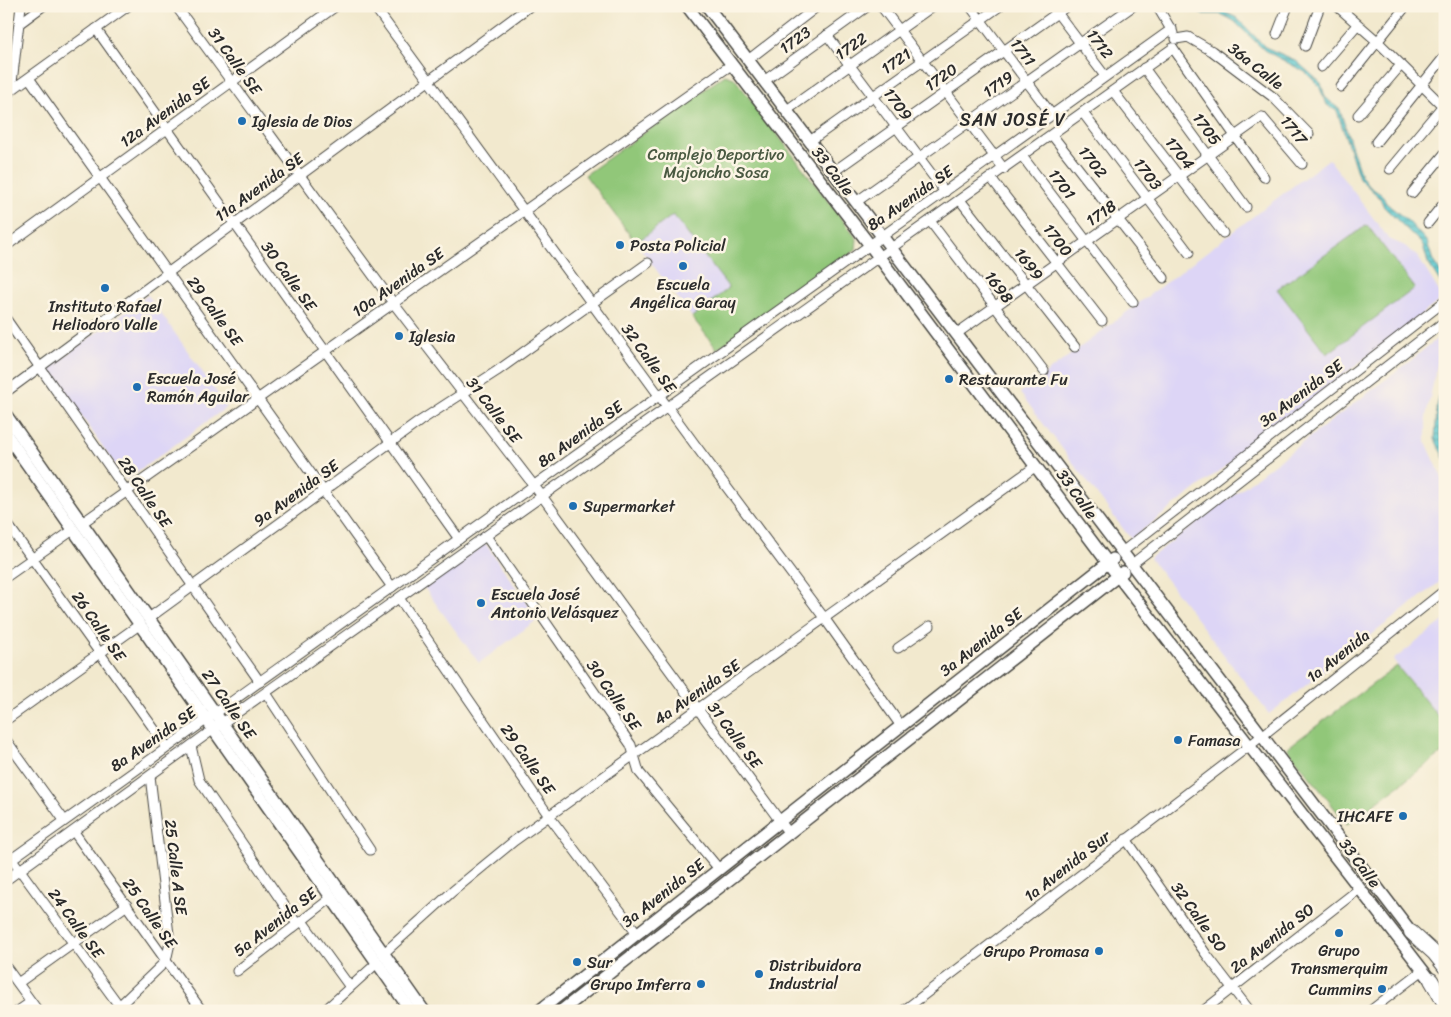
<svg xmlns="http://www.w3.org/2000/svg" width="1451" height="1017" font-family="Sriracha,sans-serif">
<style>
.built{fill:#ddd5f6}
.park{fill:#91c779;stroke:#5e7952}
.water{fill:url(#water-rules);stroke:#437a7d}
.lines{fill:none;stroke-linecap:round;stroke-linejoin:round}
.minor-casing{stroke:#494843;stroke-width:11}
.major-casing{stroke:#494843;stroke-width:14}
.highway-casing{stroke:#494843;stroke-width:16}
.minor{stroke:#fff;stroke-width:9}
.major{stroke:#fff;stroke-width:11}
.highway{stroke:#fff;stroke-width:14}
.poi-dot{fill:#1f6fb2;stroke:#fcf5e5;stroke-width:2}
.labels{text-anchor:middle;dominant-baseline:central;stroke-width:5;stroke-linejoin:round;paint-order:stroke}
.street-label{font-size:16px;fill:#2b2b2b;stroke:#fcf5e5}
.poi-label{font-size:16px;fill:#2b2b2b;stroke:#fcf5e5;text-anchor:start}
.park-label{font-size:16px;fill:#4a5a42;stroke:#fcf5e5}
.neighbourhood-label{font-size:18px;letter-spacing:1px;fill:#2b2b2b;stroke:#fcf5e5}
</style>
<defs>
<pattern id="water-rules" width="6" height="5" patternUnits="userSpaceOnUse" patternTransform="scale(1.25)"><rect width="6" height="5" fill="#5bc8cf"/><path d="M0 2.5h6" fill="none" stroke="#4ba3a8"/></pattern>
</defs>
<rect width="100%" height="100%" fill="#fcf5e5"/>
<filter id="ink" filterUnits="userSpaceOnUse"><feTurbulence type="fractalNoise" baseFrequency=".02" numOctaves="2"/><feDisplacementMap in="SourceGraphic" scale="10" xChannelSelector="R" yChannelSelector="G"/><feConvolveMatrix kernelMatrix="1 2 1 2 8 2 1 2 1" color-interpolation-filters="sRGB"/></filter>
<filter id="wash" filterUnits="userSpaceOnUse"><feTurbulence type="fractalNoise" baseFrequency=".0096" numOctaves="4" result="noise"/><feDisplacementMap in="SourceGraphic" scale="20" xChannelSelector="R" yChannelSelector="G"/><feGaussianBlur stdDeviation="1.12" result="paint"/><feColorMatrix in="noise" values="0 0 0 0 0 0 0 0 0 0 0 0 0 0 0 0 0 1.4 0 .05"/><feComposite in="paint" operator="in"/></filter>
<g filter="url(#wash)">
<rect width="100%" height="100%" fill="#f2e9ce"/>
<g class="built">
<path d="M1329,159l60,80 16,7 13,11 25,41 -312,241 -111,-146z"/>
<path d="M673,214l57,75 -38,28 -56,-74z"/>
<path d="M148,295l79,112 -101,73 -78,-112z"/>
<path d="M1444,333l-18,83v26l19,42v94l-176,136 -119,-156 259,-196z"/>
<path d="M485,543l53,76 -59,44 -56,-77z"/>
<path d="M1445,620v105l-52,-65z"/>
</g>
<g class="park">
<path d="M725,75l9,3 123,161 -1,10 -3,3 -136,97 -25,-32 37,-29 -56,-73 -37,28 -51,-68z"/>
<path d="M1367,225l48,63 -88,66 -50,-65z"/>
<path d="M1397,666l48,59v26l-98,73 -60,-76z"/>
</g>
<g class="water">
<path d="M1187,6h8l7,4 20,1 15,7 28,29 30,13 26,23 4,14 15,13 21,66 9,11 12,8 4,8 23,19 18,20 6,19 12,18v10l-17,-26 -5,-18 -39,-38 -4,-9 -21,-20 -22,-67 -10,-6 -8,-19 -14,-14 -41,-22 -30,-29 -13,-7h-20z"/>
<path d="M1445,374c0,20 -5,39 -5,59 0,8 5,16 5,27l-10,-21 2,-33z"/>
</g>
</g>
<g filter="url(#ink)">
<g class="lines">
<g class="minor-casing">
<g id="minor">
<path d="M176,6l218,298 148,192 246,336"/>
<path d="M374,6l322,440 129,173 76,107"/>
<path d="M881,6l123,163"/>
<path d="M970,6l82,109"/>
<path d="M1052,6l53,70"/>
<path d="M1157,6l16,27"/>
<path d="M1337,6l40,35 68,67"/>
<path d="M20,23l23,-17"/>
<path d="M96,29l363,510"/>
<path d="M1277,34l11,-28"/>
<path d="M827,35l118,157"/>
<path d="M1176,39l12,-2 24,14 61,46 36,37"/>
<path d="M1305,46l15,-40"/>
<path d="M1173,48l91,129"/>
<path d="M748,60l70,-54"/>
<path d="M1321,67l36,-42"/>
<path d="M1144,68l102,139"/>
<path d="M29,78l363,509"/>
<path d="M764,81l104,-75"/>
<path d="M1341,87l65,-81"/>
<path d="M11,91l10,-85"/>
<path d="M1113,91l110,142"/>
<path d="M6,94l122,-88"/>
<path d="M787,110l146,-104"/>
<path d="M1083,113l106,140"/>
<path d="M1358,115l43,-50"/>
<path d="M1052,135l112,143"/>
<path d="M810,141l190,-135"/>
<path d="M1376,142l69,-86"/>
<path d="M1022,156l111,146"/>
<path d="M1390,169l55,-66"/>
<path d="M833,172l234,-166"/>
<path d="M991,178l111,143"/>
<path d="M1412,193l33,-40"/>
<path d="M960,200l115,147"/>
<path d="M856,202l277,-196"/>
<path d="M930,221l114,150"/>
<path d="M1428,223l17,-21"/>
<path d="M6,246l330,-240"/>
<path d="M6,319l254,363"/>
<path d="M956,334l306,-217 40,47"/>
<path d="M6,392l524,-386"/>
<path d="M6,522l161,225"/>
<path d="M82,523l649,-458"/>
<path d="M486,536l145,209 8,27 80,97"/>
<path d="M1122,552l323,-251"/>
<path d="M1132,564l313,-243"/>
<path d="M6,577l67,-47"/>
<path d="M399,598l150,218 88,117"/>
<path d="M149,618l271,-197 77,-50 151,-108"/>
<path d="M898,648l32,-22"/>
<path d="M266,693l104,157"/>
<path d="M6,720l133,-95"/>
<path d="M6,740l58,80"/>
<path d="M191,746l8,34 98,144"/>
<path d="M74,832l128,179"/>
<path d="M1126,839l80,115 44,57"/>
<path d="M6,851l117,160"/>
<path d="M6,863l1166,-834"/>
<path d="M6,880l201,-146 966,-686"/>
<path d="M302,921l48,66"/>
<path d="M384,953l69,-62 61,-50 522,-375"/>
<path d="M6,967l32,44"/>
<path d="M237,971l94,-73"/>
<path d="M18,983l109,-78"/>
<path d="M18,1011l13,-9"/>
<path d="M114,1011l52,-50 4,-18 -20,-167"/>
<path d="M324,1011l53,-48"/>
<path d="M903,1011l359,-275 183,-146"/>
<path d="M1203,1011l156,-122"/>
<path d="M1370,1011l53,-41"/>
</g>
</g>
<g class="major-casing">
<g id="major">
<path d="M687,6l192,251 229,306 327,423"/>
<path d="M707,6l708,931"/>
<path d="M6,415l418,596"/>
<path d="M6,434l405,577"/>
<path d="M539,1011l574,-452"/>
<path d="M561,1011l562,-439"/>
</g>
</g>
<g class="highway-casing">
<g id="highway">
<path d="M1411,932l23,21 11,14"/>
<path d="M1431,980l14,24"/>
</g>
</g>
<use href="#minor" class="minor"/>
<use href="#major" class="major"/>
<use href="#highway" class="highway"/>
</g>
</g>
<g class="poi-dot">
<circle cx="242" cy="121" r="5"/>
<circle cx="620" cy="245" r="5"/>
<circle cx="683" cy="266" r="5"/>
<circle cx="105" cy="288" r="5"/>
<circle cx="399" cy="336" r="5"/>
<circle cx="949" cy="379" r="5"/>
<circle cx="137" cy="387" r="5"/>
<circle cx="573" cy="506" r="5"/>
<circle cx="481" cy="603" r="5"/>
<circle cx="1178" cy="740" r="5"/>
<circle cx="1403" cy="816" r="5"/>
<circle cx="1339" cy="933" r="5"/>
<circle cx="1099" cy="951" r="5"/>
<circle cx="577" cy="962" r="5"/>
<circle cx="759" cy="974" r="5"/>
<circle cx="701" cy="984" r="5"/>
<circle cx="1382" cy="989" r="5"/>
</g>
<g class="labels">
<g class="street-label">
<text transform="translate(795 40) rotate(-36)">1723</text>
<text transform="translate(1100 44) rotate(53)">1712</text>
<text transform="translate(851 46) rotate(-35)">1722</text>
<text transform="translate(1023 52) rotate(53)">1711</text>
<text transform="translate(235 61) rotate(54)">31 Calle SE</text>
<text transform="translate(896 61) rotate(-35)">1721</text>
<text transform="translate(1256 66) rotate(38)">36a Calle</text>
<text transform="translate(941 77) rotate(-35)">1720</text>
<text transform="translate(998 84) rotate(-35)">1719</text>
<text transform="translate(898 104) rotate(53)">1709</text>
<text transform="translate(165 112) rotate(-36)">12a Avenida SE</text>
<text transform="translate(1207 129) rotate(54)">1705</text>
<text transform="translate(1294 130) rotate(51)">1717</text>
<text transform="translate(1180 153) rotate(52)">1704</text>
<text transform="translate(1093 162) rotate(52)">1702</text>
<text transform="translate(833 171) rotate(52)">33 Calle</text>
<text transform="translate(1148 174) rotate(53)">1703</text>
<text transform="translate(1062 184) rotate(53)">1701</text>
<text transform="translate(259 187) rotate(-36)">11a Avenida SE</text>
<text transform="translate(910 198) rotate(-35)">8a Avenida SE</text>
<text transform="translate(1101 213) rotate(-35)">1718</text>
<text transform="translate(1058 240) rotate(52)">1700</text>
<text transform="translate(1029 264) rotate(52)">1699</text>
<text transform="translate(289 276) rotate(54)">30 Calle SE</text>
<text transform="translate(398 282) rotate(-35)">10a Avenida SE</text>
<text transform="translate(999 287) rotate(53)">1698</text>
<text transform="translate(215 311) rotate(54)">29 Calle SE</text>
<text transform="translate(649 358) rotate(54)">32 Calle SE</text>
<text transform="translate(1301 393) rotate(-37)">3a Avenida SE</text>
<text transform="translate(494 410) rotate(52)">31 Calle SE</text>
<text transform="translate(580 434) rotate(-36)">8a Avenida SE</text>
<text transform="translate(145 492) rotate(56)">28 Calle SE</text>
<text transform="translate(296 493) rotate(-36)">9a Avenida SE</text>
<text transform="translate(1077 494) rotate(54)">33 Calle</text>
<text transform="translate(99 626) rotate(55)">26 Calle SE</text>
<text transform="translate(981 642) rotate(-38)">3a Avenida SE</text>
<text transform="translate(1338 656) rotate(-38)">1a Avenida</text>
<text transform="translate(697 692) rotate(-35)">4a Avenida SE</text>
<text transform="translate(614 695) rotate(55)">30 Calle SE</text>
<text transform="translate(229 704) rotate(55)">27 Calle SE</text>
<text transform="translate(735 735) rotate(53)">31 Calle SE</text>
<text transform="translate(153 739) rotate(-35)">8a Avenida SE</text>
<text transform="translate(528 759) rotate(55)">29 Calle SE</text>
<text transform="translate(1360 863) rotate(53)">33 Calle</text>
<text transform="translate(1067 866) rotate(-38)">1a Avenida Sur</text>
<text transform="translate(176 867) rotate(83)">25 Calle A SE</text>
<text transform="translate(663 893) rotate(-38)">3a Avenida SE</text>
<text transform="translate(150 913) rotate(55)">25 Calle SE</text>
<text transform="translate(1199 917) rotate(54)">32 Calle SO</text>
<text transform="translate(275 922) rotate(-38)">5a Avenida SE</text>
<text transform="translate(76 923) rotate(54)">24 Calle SE</text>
<text transform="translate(1272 938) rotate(-38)">2a Avenida SO</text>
</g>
<g class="poi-label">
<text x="252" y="121">Iglesia de Dios</text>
<text x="630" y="245">Posta Policial</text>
<text x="683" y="284" text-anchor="middle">Escuela<tspan x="683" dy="18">Angélica Garay</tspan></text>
<text x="105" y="306" text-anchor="middle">Instituto Rafael<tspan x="105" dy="18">Heliodoro Valle</tspan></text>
<text x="409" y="336">Iglesia</text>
<text x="147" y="378">Escuela José<tspan x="147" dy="18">Ramón Aguilar</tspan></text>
<text x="959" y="379">Restaurante Fu</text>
<text x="583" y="506">Supermarket</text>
<text x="491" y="594">Escuela José<tspan x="491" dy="18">Antonio Velásquez</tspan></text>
<text x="1188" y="740">Famasa</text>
<text x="1393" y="816" text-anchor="end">IHCAFE</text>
<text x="1339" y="950" text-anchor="middle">Grupo<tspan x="1339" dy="18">Transmerquim</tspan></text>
<text x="1089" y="951" text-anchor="end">Grupo Promasa</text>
<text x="587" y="962">Sur</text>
<text x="769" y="965">Distribuidora<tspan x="769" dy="18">Industrial</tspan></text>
<text x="691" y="984" text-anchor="end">Grupo Imferra</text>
<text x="1372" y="989" text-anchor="end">Cummins</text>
</g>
<g class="park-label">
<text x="716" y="154">Complejo Deportivo<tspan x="716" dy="18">Majoncho Sosa</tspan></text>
</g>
<g class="neighbourhood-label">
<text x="1013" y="120">SAN JOSÉ V</text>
</g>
</g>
<rect width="1451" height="1017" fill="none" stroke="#fcf5e5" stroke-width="25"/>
</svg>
